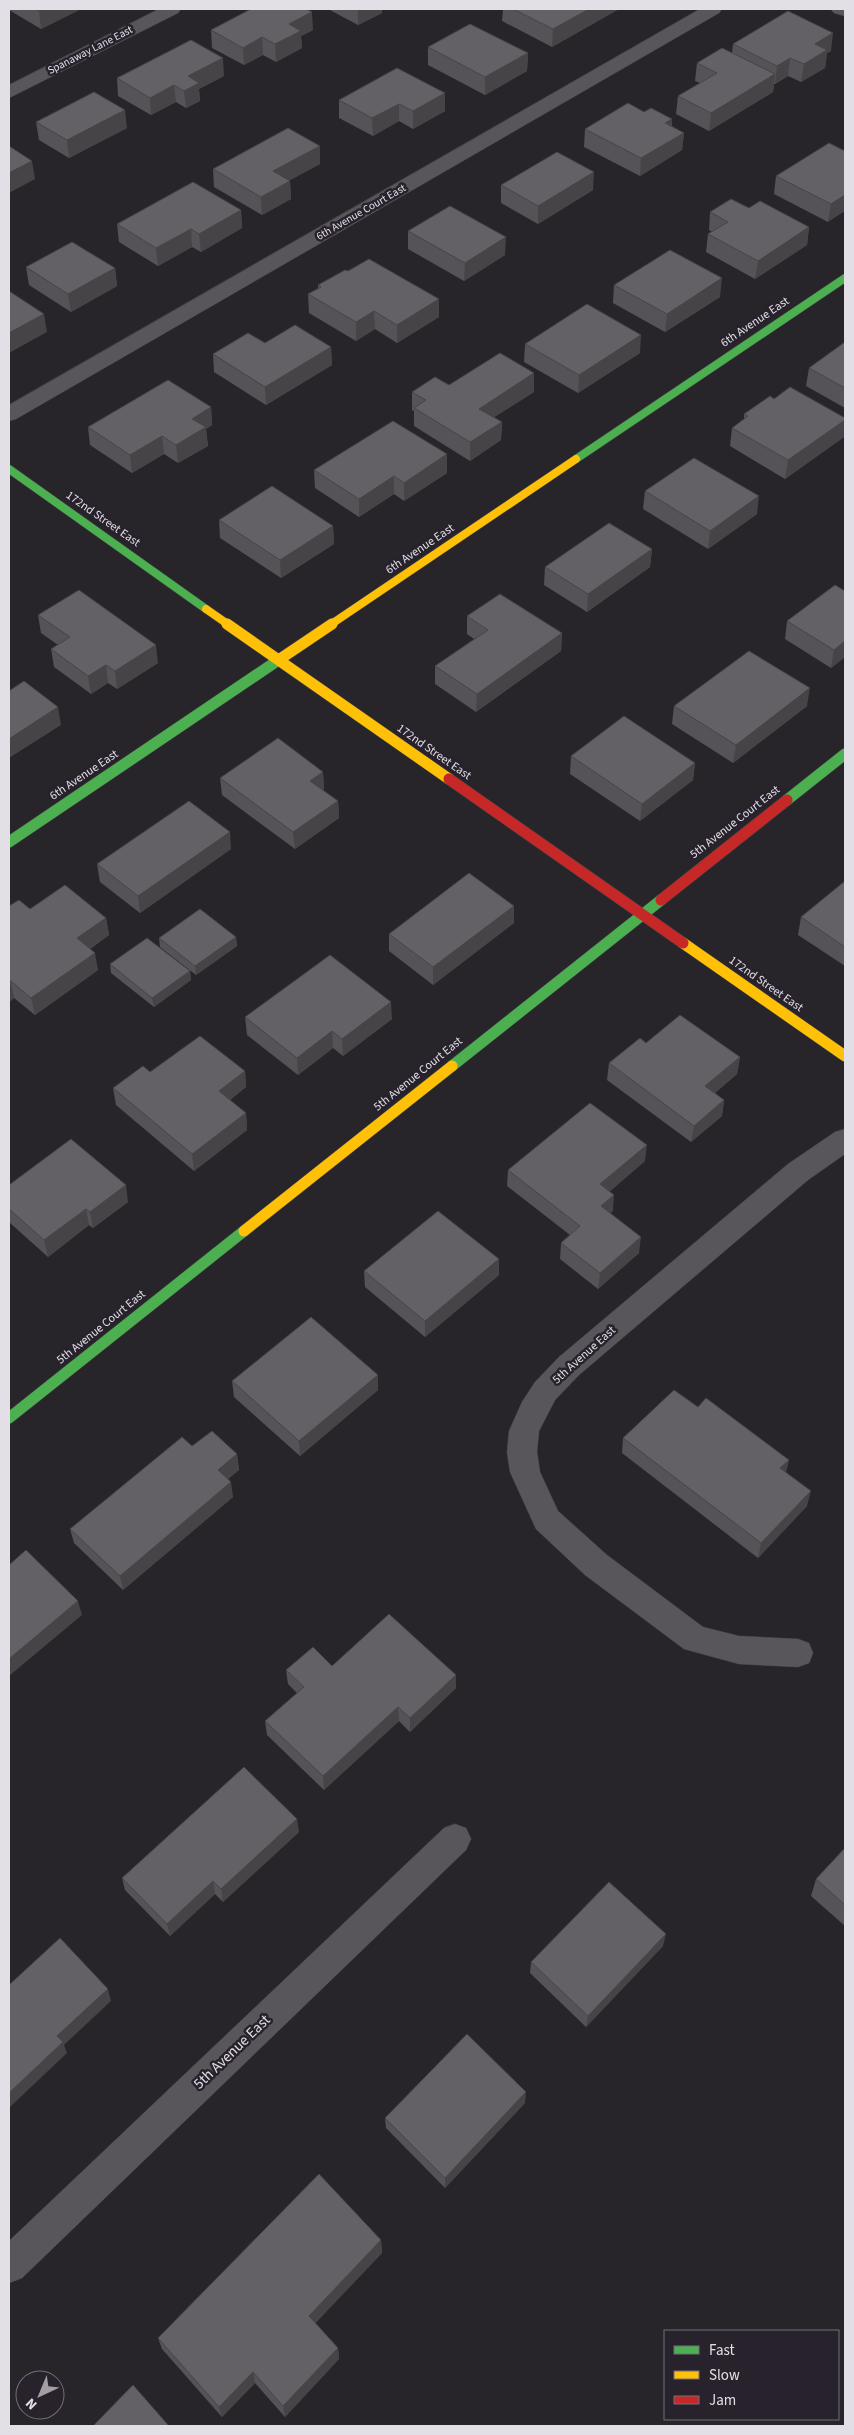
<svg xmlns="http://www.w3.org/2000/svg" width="854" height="2435" font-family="'Source Sans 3',sans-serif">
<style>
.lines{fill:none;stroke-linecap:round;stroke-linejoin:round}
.street-casing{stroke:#424044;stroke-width:1}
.fast-far1-casing{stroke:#424044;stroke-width:9}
.fast-casing{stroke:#424044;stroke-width:12}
.slow-far1-casing{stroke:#424044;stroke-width:9}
.slow-casing{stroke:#424044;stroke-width:12}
.jam-casing{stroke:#424044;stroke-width:12}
.street{fill:#58565a;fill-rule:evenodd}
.fast-far1{stroke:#4caf50;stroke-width:8}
.fast{stroke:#4caf50;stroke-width:11}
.slow-far1{stroke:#ffc107;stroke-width:8}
.slow{stroke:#ffc107;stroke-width:11}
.jam{stroke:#c62828;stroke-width:11}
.wall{fill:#565358}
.shaded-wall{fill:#464447}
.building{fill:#646166;stroke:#464447}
.labels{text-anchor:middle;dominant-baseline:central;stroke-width:5;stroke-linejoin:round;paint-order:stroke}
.far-street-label{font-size:11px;fill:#e3dfe6;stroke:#28222c}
.street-label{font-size:12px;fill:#e3dfe6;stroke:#28222c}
.near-street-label{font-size:15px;fill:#e3dfe6;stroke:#28222c}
</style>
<rect width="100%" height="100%" fill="#27242a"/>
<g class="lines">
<g class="street-casing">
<g id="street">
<path d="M159,9h22l-3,4 -169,85v-13z"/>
<path d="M700,9h22l-3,4 -703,406 -7,2v-16z"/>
<path d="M831,9h14v7l-11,-3z"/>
<path d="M845,1129v25l-37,26 -229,195 -24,25 -16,31 -2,21 3,20 18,39 49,44 96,72 36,9 59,3 11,4 4,10 -4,10 -11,4 -59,-3 -55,-15 -99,-74 -49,-46 -26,-57 -3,-20 2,-21 13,-29 13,-20 24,-25 229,-193 47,-32z"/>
<path d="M455,1824l11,4 5,11 -5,11 -444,428 -13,5v-42l435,-413z"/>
</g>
</g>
<g class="fast-far1-casing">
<g id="fast-far1">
<path d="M576,459l269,-181"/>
<path d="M9,469l197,140"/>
</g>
</g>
<g class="fast-casing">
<g id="fast">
<path d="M787,800l58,-46"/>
<path d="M9,842l271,-183"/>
<path d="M452,1066l209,-166"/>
<path d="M9,1418l235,-187"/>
</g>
</g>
<g class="slow-far1-casing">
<g id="slow-far1">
<path d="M206,609l23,16"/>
<path d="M330,625l246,-166"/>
</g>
</g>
<g class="slow-casing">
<g id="slow">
<path d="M227,624l222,155"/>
<path d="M280,659l52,-35"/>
<path d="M683,943l162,113"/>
<path d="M244,1231l208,-165"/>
</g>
</g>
<g class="jam-casing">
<g id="jam">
<path d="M449,779l234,164"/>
<path d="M661,900l126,-100"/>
</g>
</g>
<use href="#street" class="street"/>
<use href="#fast-far1" class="fast-far1"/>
<use href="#fast" class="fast"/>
<use href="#slow-far1" class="slow-far1"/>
<use href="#slow" class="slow"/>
<use href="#jam" class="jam"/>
</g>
<g class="wall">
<path d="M9,9h72l-40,20 -32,-19z"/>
<path d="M328,9h54v4l-24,12z"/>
<path d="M503,9h116l-67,38 -50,-26z"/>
<path d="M211,30h102l-12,6 1,12 -26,14 -13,-7 -19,10 -32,-17z"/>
<path d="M733,44l98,7 -4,2 -2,15 -24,14 -13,-6 -13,8h-1l-1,8 -64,39 -33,-17 2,-18 22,-13 -5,-2 2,-18 35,-10z"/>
<path d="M428,47l100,6 -1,18 -42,24 -57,-30z"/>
<path d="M224,76l-25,13 1,12 -14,7 -10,-6 -25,13 -33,-19 -1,-18z"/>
<path d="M445,93v18l-32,18 -14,-8 -26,15 -34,-18v-18z"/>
<path d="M644,112l28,7v7l12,7 -2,17 -42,26 -56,-29 1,-18z"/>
<path d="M36,122l91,6 -58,30 -30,-18z"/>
<path d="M845,151l-17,71 -54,-28 2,-18z"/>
<path d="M320,164l-30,16v1l1,18 -29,16 -48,-28 -1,-18z"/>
<path d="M501,185l92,5 -55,34 -37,-21z"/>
<path d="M749,208l60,19 -2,18 -52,34 -49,-27 2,-18 4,-2 -3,-2 1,-18z"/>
<path d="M241,210l1,18 -41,24 -9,-5 -34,19 -39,-24 -2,-18z"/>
<path d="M408,231l97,24 -41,26 -56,-32z"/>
<path d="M26,267l89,1 2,18 -46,26 -42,-27z"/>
<path d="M318,285l121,32 -42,26 -22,-14 -19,12 -47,-28 -1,-19 10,-5z"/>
<path d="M614,285l106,12 -55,35 -52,-29z"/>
<path d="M845,342v66l-39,-22 3,-18z"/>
<path d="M265,343l66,4 1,18 -66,40 -52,-33 -1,-18z"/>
<path d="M525,344l115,9 -62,40 -54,-31z"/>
<path d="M449,385l85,7 -40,25 8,5 -1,18 -31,21 -56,-35v-15l-2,-1v-18z"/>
<path d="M774,399l71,19v11l-1,8 -59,42 -55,-33 2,-18 12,-8v-6z"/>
<path d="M211,407l1,18 -6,4 2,17 -30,17 -14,-9 -32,19 -42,-28 -2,-18z"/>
<path d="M447,454v19l-43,28 -10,-7 -35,23 -44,-29 -1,-18z"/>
<path d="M645,491l112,23 -49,35 -65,-40z"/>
<path d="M219,520l114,6 1,18 -53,34 -61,-40z"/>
<path d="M652,549l-2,18 -63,45 -43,-27 1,-18z"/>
<path d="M845,591v66l-14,11 -46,-29 2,-18z"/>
<path d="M38,615l120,48 -41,26 -9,-6 -17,11 -37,-27 -3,-18 7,-4 -17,-12z"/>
<path d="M467,616l95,17 -1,18 -85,61 -41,-28v-18l39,-27 -7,-5z"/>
<path d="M674,706h133l-74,57 -61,-39z"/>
<path d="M571,756l124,7 -2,17 -53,41 -70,-47z"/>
<path d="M323,772l1,17 -1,1 15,11 1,17 -44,31 -73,-54 -2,-17z"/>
<path d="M231,849l-91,64 -40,-31 -3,-18z"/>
<path d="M845,881v85l-47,-31 3,-18z"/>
<path d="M9,906l97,12 3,17 -19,14 8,21 -63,45 -21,-17 -5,4z"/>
<path d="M514,906v17l-81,62 -44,-34v-17z"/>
<path d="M236,937l1,9 -41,29 -36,-28 -1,-9z"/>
<path d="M110,964l80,7 1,9 -37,27 -43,-34z"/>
<path d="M245,1017l147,2 -49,37 -10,-8 -35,27 -51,-40z"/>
<path d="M646,1043l94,14 -3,17 -22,19 9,7 -2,16 -31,26 -84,-62 2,-17z"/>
<path d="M245,1071l1,16 -16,13 16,13 1,17 -53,41 -78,-66 -3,-17 37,-16z"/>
<path d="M645,1161l-35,30 3,20 -3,2 29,40 -41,36 -38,-30 1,-16 9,-8 -63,-49 1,-16z"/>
<path d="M9,1185l119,17 -35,26 -4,-3 -41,32 -39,-35z"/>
<path d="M364,1271l135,4 -74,62 -60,-50z"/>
<path d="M232,1381l146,9 -78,66 -66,-59z"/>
<path d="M698,1407l91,53 -3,12 21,34 -49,52 -136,-105 1,-15z"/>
<path d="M192,1446l45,8 2,16 -11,9 5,18 -110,93 -49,-47 -4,-14z"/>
<path d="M332,1666l124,22 -46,44 -11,-11 -75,69 -57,-55 -2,-14 32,-28 -9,-9 -2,-14z"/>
<path d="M299,1832l-76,70 -8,-8 -45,42 -45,-46 -3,-12z"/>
<path d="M845,1848v78l-34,-30 5,-17z"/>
<path d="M663,1946l-77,81 -56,-54 1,-11z"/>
<path d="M525,2103l-80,85 -59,-60 -1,-10z"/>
<path d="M381,2240l1,13 -67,70 23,25 1,11 -54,58 -30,-34 -33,34 -60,-68 -4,-11z"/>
</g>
<g class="shaded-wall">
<path d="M44,9h37l-40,20 -2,-18z"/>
<path d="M358,9h24v4l-24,12z"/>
<path d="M589,9h30l-67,38 1,-18z"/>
<path d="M312,12l1,18 -12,6 1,12 -26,14 -1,-18 14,-20z"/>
<path d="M833,33l-2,18 -4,2 -2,15 -24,14 3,-18 11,-20z"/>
<path d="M262,37l1,18 -19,10 -1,-17z"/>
<path d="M528,53l-1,18 -42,24v-18z"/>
<path d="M223,58l1,18 -25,13 1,12 -14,7 -2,-17 4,-15z"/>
<path d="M790,58l-2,18 -13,8 2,-18z"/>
<path d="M775,74l-2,18 -64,39 2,-18z"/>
<path d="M174,85l2,17 -25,13 -1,-17z"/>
<path d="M445,93v18l-32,18v-18z"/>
<path d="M399,104v17l-26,15 -1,-18z"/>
<path d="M125,110l2,18 -58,30 -2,-18z"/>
<path d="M672,119l-1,18 -6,-14z"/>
<path d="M684,133l-2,17 -42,26 1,-18z"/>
<path d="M320,146v18l-46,25 -1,-18z"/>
<path d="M32,161l3,18 -26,14v-20z"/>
<path d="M594,172l-1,18 -55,34v-18z"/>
<path d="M290,181l1,18 -29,16 -1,-18z"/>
<path d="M845,195v16l-17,11 3,-18z"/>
<path d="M241,210l1,18 -41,24 -2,-18z"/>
<path d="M809,227l-2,18 -52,34 3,-18z"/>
<path d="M191,229l1,18 -34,19 -2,-18z"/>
<path d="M506,237l-1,18 -41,26 1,-18z"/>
<path d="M115,268l2,18 -46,26 -3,-18z"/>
<path d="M722,278l-2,19 -55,35 2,-18z"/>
<path d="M439,299v18l-42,26v-18z"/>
<path d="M374,311l1,18 -19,12v-19z"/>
<path d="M44,314l3,18 -38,21v-20z"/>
<path d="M641,335l-1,18 -62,40 1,-18z"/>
<path d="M331,347l1,18 -66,40 -1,-18z"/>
<path d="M534,373v19l-55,35v-18z"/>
<path d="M211,407l1,18 -6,4 2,17 -30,17 -2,-18 16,-26z"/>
<path d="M845,420v9l-1,8 -59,42 3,-19z"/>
<path d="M502,422l-1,18 -31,21v-19z"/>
<path d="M162,436l2,18 -32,19 -2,-18z"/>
<path d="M447,454v19l-43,28v-18z"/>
<path d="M394,476v18l-35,23v-18z"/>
<path d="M759,496l-2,18 -49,35 2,-18z"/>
<path d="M333,526l1,18 -53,34 -1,-18z"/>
<path d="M652,549l-2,18 -63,45 1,-18z"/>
<path d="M562,633l-1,18 -85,61 1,-18z"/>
<path d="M845,641v16l-14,11 3,-18z"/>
<path d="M156,645l2,18 -41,26 -2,-18z"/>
<path d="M106,665l2,18 -17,11 -3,-18z"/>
<path d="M810,688l-3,18 -74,57 3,-18z"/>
<path d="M58,707l3,18 -52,33v-19z"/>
<path d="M695,763l-2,17 -53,41 2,-17z"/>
<path d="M323,772l1,17 -13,9 -1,-17z"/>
<path d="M338,801l1,17 -44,31 -2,-17z"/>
<path d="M230,832l1,17 -91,64 -2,-17z"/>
<path d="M514,906v17l-81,62v-18z"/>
<path d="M106,918l3,17 -29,20 -3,-17z"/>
<path d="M236,937l1,9 -41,29 -1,-9z"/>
<path d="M95,953l3,17 -63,45 -4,-17z"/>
<path d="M190,971l1,9 -37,27 -2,-9z"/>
<path d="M11,981l3,17 -5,4v-20z"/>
<path d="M391,1002l1,17 -49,37 -1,-17z"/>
<path d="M332,1031l1,17 -35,27 -1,-17z"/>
<path d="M740,1057l-3,17 -34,29 2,-17z"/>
<path d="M245,1071l1,16 -26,20 -1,-16z"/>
<path d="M724,1100l-2,16 -31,26 3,-16z"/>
<path d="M246,1113l1,17 -53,41 -2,-17z"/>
<path d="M647,1145l-2,16 -46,40 1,-17z"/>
<path d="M126,1185l2,17 -35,26 -3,-16z"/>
<path d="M614,1195l-1,16 -14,12 2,-17z"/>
<path d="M86,1209l3,16 -41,32 -4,-17z"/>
<path d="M641,1237l-2,16 -41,36 2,-16z"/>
<path d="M499,1259v16l-74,62v-16z"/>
<path d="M378,1375v15l-78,66 -1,-15z"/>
<path d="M237,1454l2,16 -19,15 -2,-15z"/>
<path d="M789,1460l-4,15 -5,-7z"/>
<path d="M231,1482l2,15 -110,93 -3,-14z"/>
<path d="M811,1491l-4,15 -49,52 3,-15z"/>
<path d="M78,1601l4,14 -73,61v-17z"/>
<path d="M456,1675v13l-46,44v-14z"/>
<path d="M398,1707l1,14 -75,69 -1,-14z"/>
<path d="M297,1819l2,13 -76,70 -2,-13z"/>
<path d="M213,1881l2,13 -45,42 -3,-12z"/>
<path d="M666,1934l-3,12 -77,81 2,-11z"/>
<path d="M108,1989l3,12 -47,44 3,8 -58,55v-15l48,-57z"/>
<path d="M526,2092l-1,11 -80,85v-10z"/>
<path d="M381,2240l1,13 -71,75 -2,-12z"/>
<path d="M338,2348l1,11 -54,58 -2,-11z"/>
<path d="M253,2372l2,11 -33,34 -3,-10z"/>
</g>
<g class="building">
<path d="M35,9h9l-5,2z"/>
<path d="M251,9h55l6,3 -23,12 12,7 -26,13 -13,-7 -19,11 -32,-18z"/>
<path d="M513,9h76l-36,20z"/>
<path d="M788,11l45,22 -18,11 12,6 -23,14 -14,-6 -13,8 -44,-22z"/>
<path d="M470,24l58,29 -43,24 -57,-30z"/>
<path d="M191,40l32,18 -35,18 11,7 -15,8 -10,-6 -24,13 -33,-20z"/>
<path d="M722,48l53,26 -64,39 -33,-17 39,-23 -20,-10z"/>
<path d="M397,68l48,25 -32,18 -14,-7 -27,14 -33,-18z"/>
<path d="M94,92l31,18 -58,30 -31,-18z"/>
<path d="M628,103l16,9 7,-4 21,11 -7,4 19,10 -43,25 -56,-29z"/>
<path d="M288,128l32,18 -47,25 17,10 -29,16 -48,-28z"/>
<path d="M829,143l16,8v44l-14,9 -55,-28z"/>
<path d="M9,146l23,15 -23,12z"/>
<path d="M557,152l37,20 -56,34 -37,-21z"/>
<path d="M193,182l48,28 -42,24 -8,-5 -35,19 -39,-24z"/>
<path d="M731,199l18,9 11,-7 49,26 -51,34 -50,-27 20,-12 -18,-10z"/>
<path d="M450,206l56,31 -41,26 -57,-32z"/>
<path d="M72,242l43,26 -47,26 -42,-27z"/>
<path d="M670,250l52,28 -55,36 -53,-29z"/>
<path d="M369,259l70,40 -42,26 -23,-14 -18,11 -48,-28 13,-7 -3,-2 27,-15 3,1z"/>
<path d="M9,291l35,23 -35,19z"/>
<path d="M587,304l54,31 -62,40 -54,-31z"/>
<path d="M295,325l36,22 -66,40 -52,-33 35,-21 17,10z"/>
<path d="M845,342v46l-36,-20z"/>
<path d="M500,353l34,20 -55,36 23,13 -32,20 -56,-34 12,-8 -14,-8 23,-15 14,8z"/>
<path d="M168,380l43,27 -19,12 14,8 -30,18 -14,-9 -32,19 -42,-28z"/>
<path d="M790,387l55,31v2l-57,40 -56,-32 16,-12 -4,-2 26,-18 4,3z"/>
<path d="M393,421l54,33 -43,29 -10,-7 -35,23 -45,-29z"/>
<path d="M694,458l65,38 -49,35 -65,-40z"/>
<path d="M272,486l61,40 -53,34 -61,-40z"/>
<path d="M609,523l43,26 -64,45 -43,-27z"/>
<path d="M835,585l10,6v50l-11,9 -47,-29z"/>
<path d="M79,590l77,55 -41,26 -9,-6 -18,11 -37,-27 19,-12 -32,-22z"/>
<path d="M500,594l62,39 -85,61 -42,-28 53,-36 -21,-14z"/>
<path d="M749,651l61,37 -74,57 -62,-39z"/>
<path d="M24,681l34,26 -49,32v-48z"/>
<path d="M624,716l71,47 -53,41 -71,-48z"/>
<path d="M278,738l45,34 -13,9 28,20 -45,31 -73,-54z"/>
<path d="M189,801l41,31 -92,64 -41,-32z"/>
<path d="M469,873l45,33 -81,61 -44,-33z"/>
<path d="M845,881v66l-44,-30z"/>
<path d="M65,885l41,33 -29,20 18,15 -64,45 -20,-17 -2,1v-76l10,-6 11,9z"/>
<path d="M200,909l36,28 -41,29 -36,-28z"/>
<path d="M147,938l43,33 -38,27 -42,-34z"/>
<path d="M330,955l61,47 -49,37 -10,-8 -35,27 -52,-41z"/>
<path d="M680,1015l60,42 -35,29 19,14 -30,26 -85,-63 31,-25 6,5z"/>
<path d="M200,1036l45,35 -26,20 27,22 -54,41 -79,-66 30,-22 7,6z"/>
<path d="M590,1103l57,42 -47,39 14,11 -13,11 40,31 -41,36 -39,-30 19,-17 -72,-56z"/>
<path d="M71,1139l55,46 -36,27 -4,-3 -42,31 -35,-31v-24z"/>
<path d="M438,1211l61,48 -74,62 -61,-50z"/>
<path d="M311,1317l67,58 -79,66 -67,-60z"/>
<path d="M674,1390l24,17 8,-9 83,62 -9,8 31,23 -50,52 -138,-105z"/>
<path d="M212,1431l25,23 -19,16 13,12 -111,94 -50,-47 112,-92 10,9z"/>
<path d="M26,1550l52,51 -69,58v-94z"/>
<path d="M389,1614l67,61 -46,43 -12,-11 -75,69 -58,-55 39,-34 -18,-17 27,-23 19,19z"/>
<path d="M244,1767l53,52 -76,70 -8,-8 -46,43 -45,-46z"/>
<path d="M845,1848v57l-29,-26z"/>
<path d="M609,1882l57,52 -78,82 -57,-54z"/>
<path d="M60,1938l48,51 -51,47 6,6 -54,51v-108z"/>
<path d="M467,2034l59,58 -81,86 -60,-60z"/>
<path d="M319,2174l62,66 -72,76 29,32 -55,58 -30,-34 -34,35 -61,-69z"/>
<path d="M133,2385l36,41h-76z"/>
</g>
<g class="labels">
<g class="far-street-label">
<text transform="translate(90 50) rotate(-27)">Spanaway Lane East</text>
<text transform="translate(361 212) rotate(-30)">6th Avenue Court East</text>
</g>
<g class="street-label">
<text transform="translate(755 322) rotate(-34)">6th Avenue East</text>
<text transform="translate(103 519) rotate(35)">172nd Street East</text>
<text transform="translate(420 549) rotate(-34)">6th Avenue East</text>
<text transform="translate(434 752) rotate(35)">172nd Street East</text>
<text transform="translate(84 775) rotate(-34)">6th Avenue East</text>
<text transform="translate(735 822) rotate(-38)">5th Avenue Court East</text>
<text transform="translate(766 984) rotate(35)">172nd Street East</text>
<text transform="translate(418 1074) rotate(-39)">5th Avenue Court East</text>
<text transform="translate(101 1327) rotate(-39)">5th Avenue Court East</text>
<text transform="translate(584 1355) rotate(-42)">5th Avenue East</text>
</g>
<g class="near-street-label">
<text transform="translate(232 2052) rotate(-44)">5th Avenue East</text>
</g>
</g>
<rect width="854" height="2435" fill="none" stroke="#e3dfe6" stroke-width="20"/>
<rect x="664" y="2330" width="175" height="90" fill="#28222c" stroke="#736e76"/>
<rect x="674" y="2346" width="25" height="8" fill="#4caf50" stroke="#736e76"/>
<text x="709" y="2355" font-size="15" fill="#e3dfe6">Fast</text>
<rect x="674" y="2371" width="25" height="8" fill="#ffc107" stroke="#736e76"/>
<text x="709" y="2380" font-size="15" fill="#e3dfe6">Slow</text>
<rect x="674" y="2396" width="25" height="8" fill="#c62828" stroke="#736e76"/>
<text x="709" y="2405" font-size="15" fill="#e3dfe6">Jam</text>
<g transform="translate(40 2395) rotate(224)"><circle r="24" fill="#28222c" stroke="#736e76"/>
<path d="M0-4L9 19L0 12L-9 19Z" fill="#a19ea4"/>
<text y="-8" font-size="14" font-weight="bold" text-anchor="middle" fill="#e3dfe6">N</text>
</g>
</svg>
